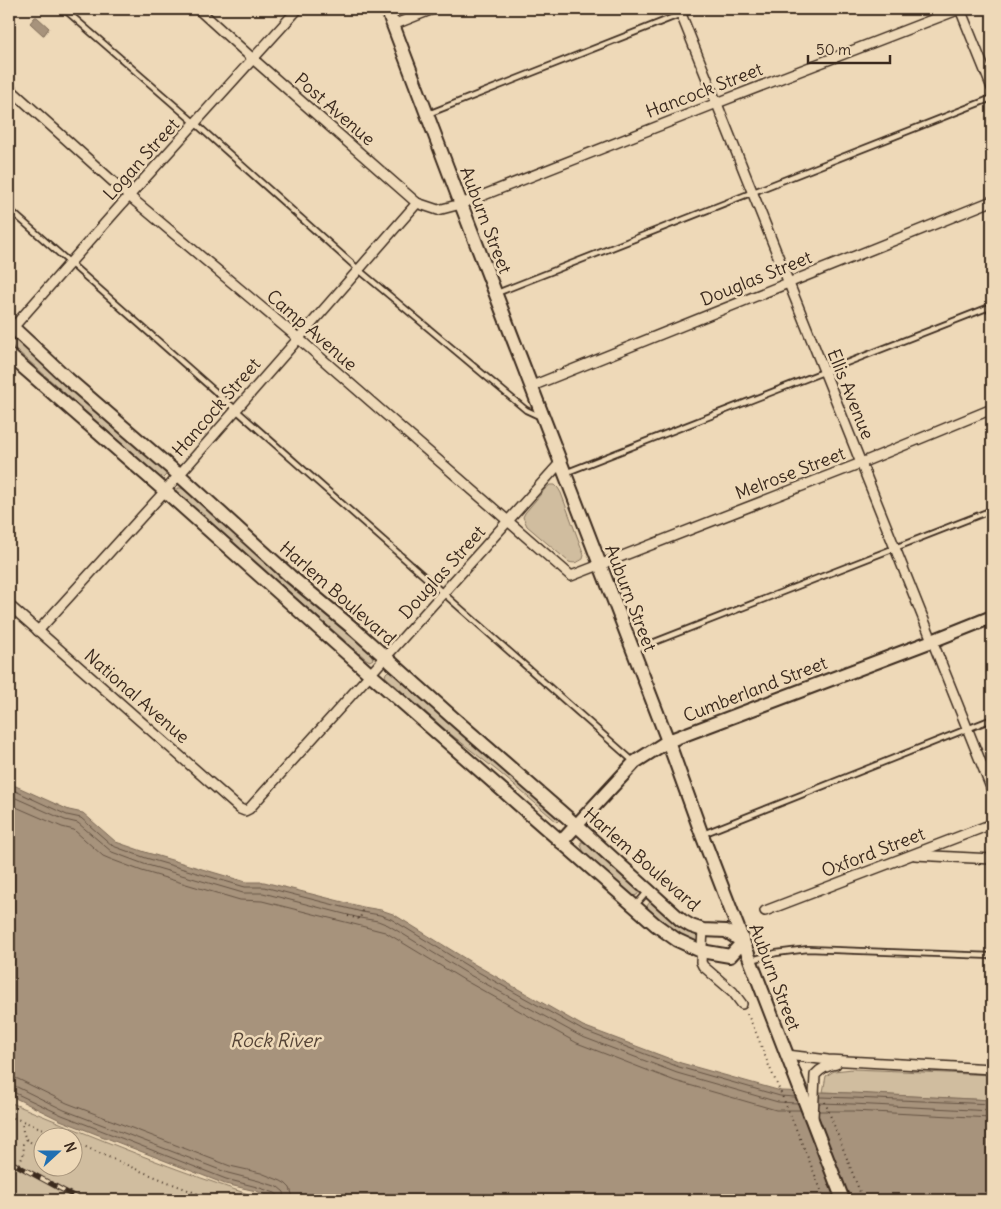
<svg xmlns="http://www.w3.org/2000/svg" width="1001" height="1209" font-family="Delius,sans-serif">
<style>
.green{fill:#d0bd9f;stroke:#86745e;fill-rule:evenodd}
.water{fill:#a7937c;stroke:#7c6956}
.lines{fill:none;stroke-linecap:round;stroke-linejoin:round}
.shore{stroke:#665444;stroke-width:1}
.lane-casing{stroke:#3b2a1e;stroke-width:8}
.street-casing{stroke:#3b2a1e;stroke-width:12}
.secondary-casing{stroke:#3b2a1e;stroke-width:16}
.path{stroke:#3b2a1e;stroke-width:2;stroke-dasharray:1 4;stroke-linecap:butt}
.lane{stroke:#eed9b8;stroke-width:4.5}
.street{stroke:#eed9b8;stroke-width:9}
.secondary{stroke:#eed9b8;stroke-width:12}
.rail-casing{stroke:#3b2a1e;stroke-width:5}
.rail{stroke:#eed9b8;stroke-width:3;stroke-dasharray:9;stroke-linecap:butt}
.labels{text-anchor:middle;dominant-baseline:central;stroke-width:5;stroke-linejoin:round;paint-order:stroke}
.street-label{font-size:18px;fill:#3b2a1e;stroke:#eed9b8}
.water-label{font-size:19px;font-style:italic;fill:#564436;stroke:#eed9b8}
</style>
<rect width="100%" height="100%" fill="#eed9b8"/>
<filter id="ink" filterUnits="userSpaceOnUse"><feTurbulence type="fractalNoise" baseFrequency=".02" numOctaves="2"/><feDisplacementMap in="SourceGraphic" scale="10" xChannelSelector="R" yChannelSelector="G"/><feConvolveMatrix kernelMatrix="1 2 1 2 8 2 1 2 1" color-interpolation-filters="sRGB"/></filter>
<g filter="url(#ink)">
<g class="green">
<path d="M14,341l4,1 147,130 1,3 -4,4 -3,-2 -148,-132v-3z"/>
<path d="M550,485h5l3,3 3,5 23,62 -1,4c-5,3 -8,5 -14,3l-42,-36 -4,-9 2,-4 20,-24z"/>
<path d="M178,488h3l4,2 186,163 2,6 -3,2 -4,-2 -188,-164 -2,-4z"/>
<path d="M388,671l3,1 168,148 -2,2 -57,-49 -52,-41 -61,-54 -2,-2 1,-3z"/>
<path d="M581,842h4l51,45 3,5 -2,3 -3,1 -3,-2 -47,-41 -3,-8z"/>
<path d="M650,902h3l45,33 1,4c-2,1 -3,2 -4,2 -11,0 -45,-25 -48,-35z"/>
<path d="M853,1069l139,6v25l-169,-8 3,-16 8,-5z"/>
<path d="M9,1102c85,35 169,70 257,98h-257zM42,1136h30v30h-30z"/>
</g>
<g class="water">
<path d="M35,17h2l12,11 -5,7h-1l-12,-11 -1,-1z"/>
<path d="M9,783l60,27 14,3 33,29 32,11 98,29h18l99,25 18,3 12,4 81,50 109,62 98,37 100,28 72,2 139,7v100h-712l-24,-9 -31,-7 -165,-64 -51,-25z"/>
</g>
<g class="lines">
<g class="shore">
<path d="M9,788l58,27 14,3 32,28 33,12 99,29h19l98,25 18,3 11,4 80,49 111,62 97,37 101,29 15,1"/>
<path d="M9,795l56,25 13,3 34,29 32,12 99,29h20l97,25 18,3 10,4 80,49 112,62 97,37 101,29 19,1"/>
<path d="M9,804l53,23 12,3 29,26 7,3 32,12 98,29 22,1 123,31 79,48 113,63 98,38 101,29h24"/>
<path d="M9,1077l9,2 49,24 163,63 31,7 20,8 5,3 4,4 2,6 1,6"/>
<path d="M9,1085l6,1 49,24 164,63 31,8 19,6 6,5 1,8"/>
<path d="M9,1091l4,1 49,23 164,64 31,8 18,6 4,3v4"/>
<path d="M820,1097l33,1 139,6"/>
<path d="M819,1103l33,1 140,7"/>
<path d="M819,1111h33l140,7"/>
</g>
<g class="lane-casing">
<g id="lane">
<path d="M64,9l131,114 164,147 167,140 13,6"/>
<path d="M428,114l266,-105"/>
<path d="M9,209l624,552"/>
<path d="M497,293l495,-195"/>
<path d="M565,473l427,-167"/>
<path d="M634,650l358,-140"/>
<path d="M703,834l289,-115"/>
<path d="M635,906l13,-15"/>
<path d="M752,960l24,-7 32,-4 184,7"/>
</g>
</g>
<g class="street-casing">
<g id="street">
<path d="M198,9l55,50 164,144 21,7 23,-6 256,-101 243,-94"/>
<path d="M679,9l313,781"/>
<path d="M960,9l32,79"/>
<path d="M393,25l40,-16"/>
<path d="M9,88l120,108 169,142 273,238 290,-113 131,-54"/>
<path d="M9,332l120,-136 169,-187"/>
<path d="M532,386l460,-185"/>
<path d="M9,605l231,204 5,2 4,-2 311,-346"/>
<path d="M38,631l127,-140 252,-288"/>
<path d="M915,855l77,4"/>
<path d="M765,911l227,-87"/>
<path d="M703,930l-2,32 2,4 30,26 9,12"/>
<path d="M787,1055l41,5 164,9"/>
<path d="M813,1117l2,-42c6,-7 12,-9 21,-11"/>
</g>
</g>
<g class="secondary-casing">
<g id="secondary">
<path d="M387,9l74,195 207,537 34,94 141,365"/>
<path d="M9,324l59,55 111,96 111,101 65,54 96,86 125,109 105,95 10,6 12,4 23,1 17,11"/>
<path d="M9,355l156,136 205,183 286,251 21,15 24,11 29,5 13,-14"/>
<path d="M561,842l74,-80 33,-21 264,-100 60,-24"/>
</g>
</g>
<g class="path">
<path d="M348,916l12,3 3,-12"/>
<path d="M747,1014c9,16 15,35 22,52 20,45 38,89 56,134"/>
<path d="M825,1102l38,98"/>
<path d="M9,1116l53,20"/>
<path d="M26,1139l10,7 2,7"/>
<path d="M72,1141l66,29 75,30"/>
<path d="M9,1175c9,-10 17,-17 14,-31l3,-5 -3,-7 -1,-10"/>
</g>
<use href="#lane" class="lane"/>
<use href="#street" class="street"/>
<use href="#secondary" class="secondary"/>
<g class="rail-casing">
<path id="rail" d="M9,1161l72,39"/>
</g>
<use href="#rail" class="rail"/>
</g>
</g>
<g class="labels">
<g class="street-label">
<text transform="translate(704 90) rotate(-21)">Hancock Street</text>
<text transform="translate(335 109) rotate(41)">Post Avenue</text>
<text transform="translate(141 159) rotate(-48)">Logan Street</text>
<text transform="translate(486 220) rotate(69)">Auburn Street</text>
<text transform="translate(756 278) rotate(-22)">Douglas Street</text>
<text transform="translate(312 330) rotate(41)">Camp Avenue</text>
<text transform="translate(851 394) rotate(68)">Ellis Avenue</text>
<text transform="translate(216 407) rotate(-49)">Hancock Street</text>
<text transform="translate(790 473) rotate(-21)">Melrose Street</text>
<text transform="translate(442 572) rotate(-48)">Douglas Street</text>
<text transform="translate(338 593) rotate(41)">Harlem Boulevard</text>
<text transform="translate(631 598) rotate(69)">Auburn Street</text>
<text transform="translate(755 689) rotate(-21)">Cumberland Street</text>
<text transform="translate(137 696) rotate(41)">National Avenue</text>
<text transform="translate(873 852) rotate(-21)">Oxford Street</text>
<text transform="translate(642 859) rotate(41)">Harlem Boulevard</text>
<text transform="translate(775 977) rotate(69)">Auburn Street</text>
</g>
<g class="water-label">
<text x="275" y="1040">Rock River</text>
</g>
</g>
<rect width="1001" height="1209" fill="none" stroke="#eed9b8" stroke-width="30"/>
<rect x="15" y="15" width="971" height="1179" fill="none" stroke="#3b2a1e" stroke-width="2" filter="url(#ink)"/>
<g transform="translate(58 1152) rotate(69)"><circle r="24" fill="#eed9b8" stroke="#a6937a"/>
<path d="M0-4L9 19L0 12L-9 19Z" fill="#1f6fb2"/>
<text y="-8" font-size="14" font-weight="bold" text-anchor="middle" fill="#3b2a1e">N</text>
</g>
<path d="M808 55v8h82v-8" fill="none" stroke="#3b2a1e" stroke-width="2.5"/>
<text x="816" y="55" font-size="15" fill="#3b2a1e" stroke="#eed9b8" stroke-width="4" paint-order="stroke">50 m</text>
</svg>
